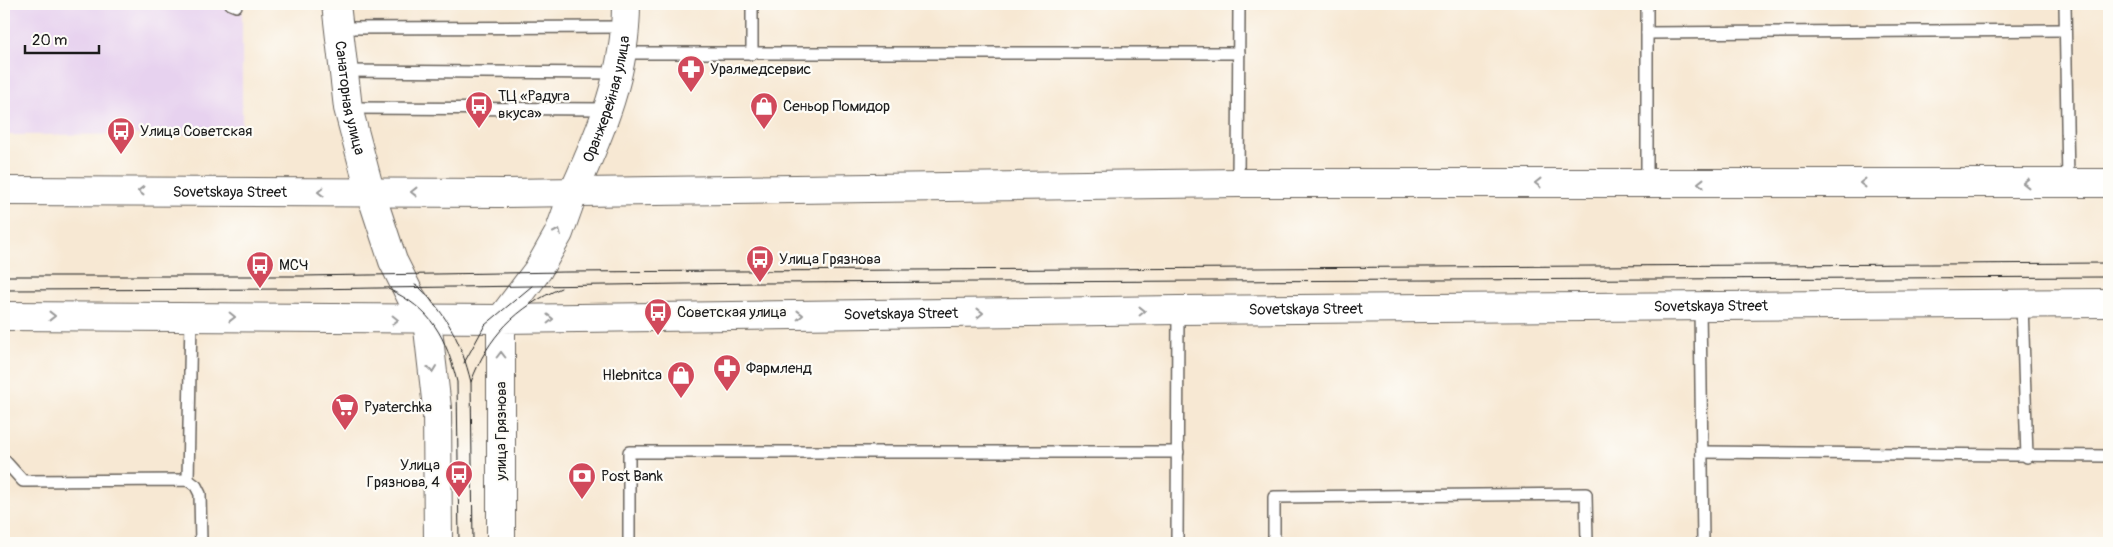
<svg xmlns="http://www.w3.org/2000/svg" width="2113" height="547" font-family="Pangolin,sans-serif">
<style>
.built{fill:#e7d2ef}
.lines{fill:none;stroke-linecap:round;stroke-linejoin:round}
.service-casing{stroke:#69635c;stroke-width:14}
.secondary-casing{stroke:#69635c;stroke-width:30}
.primary-casing{stroke:#69635c;stroke-width:30}
.service{stroke:#fff;stroke-width:11}
.secondary{stroke:#fff;stroke-width:28}
.primary{stroke:#fff;stroke-width:28}
.tram{stroke:#1c1c1c;stroke-width:1}
.oneway{stroke:#999}
.labels{text-anchor:middle;dominant-baseline:central;stroke-width:4.5;stroke-linejoin:round;paint-order:stroke}
.poi-label{font-size:15px;fill:#1c1c1c;stroke:#fdfcf7;text-anchor:start}
.street-label{font-size:15px;fill:#1c1c1c;stroke:#fdfcf7}
</style>
<rect width="100%" height="100%" fill="#fdfcf7"/>
<filter id="ink" filterUnits="userSpaceOnUse"><feTurbulence type="fractalNoise" baseFrequency=".02" numOctaves="2"/><feDisplacementMap in="SourceGraphic" scale="10" xChannelSelector="R" yChannelSelector="G"/><feConvolveMatrix kernelMatrix="1 2 1 2 8 2 1 2 1" color-interpolation-filters="sRGB"/></filter>
<filter id="wash" filterUnits="userSpaceOnUse"><feTurbulence type="fractalNoise" baseFrequency=".0096" numOctaves="4" result="noise"/><feDisplacementMap in="SourceGraphic" scale="20" xChannelSelector="R" yChannelSelector="G"/><feGaussianBlur stdDeviation="1.12" result="paint"/><feColorMatrix in="noise" values="0 0 0 0 0 0 0 0 0 0 0 0 0 0 0 0 0 1.4 0 .05"/><feComposite in="paint" operator="in"/></filter>
<g filter="url(#wash)">
<rect width="100%" height="100%" fill="#f7e8d3"/>
<path class="built" d="M4,4h238v130l-238,1z"/>
</g>
<g filter="url(#ink)">
<g class="lines">
<g class="service-casing">
<g id="service">
<path d="M231,4l5,2"/>
<path d="M752,4v50"/>
<path d="M1647,4v179"/>
<path d="M2065,4l3,179"/>
<path d="M339,28l287,-1"/>
<path d="M1647,33l418,-3"/>
<path d="M623,53h616"/>
<path d="M343,71l276,2"/>
<path d="M348,108l261,1"/>
<path d="M1238,183l1,-179"/>
<path d="M2022,304l5,153"/>
<path d="M1700,307l3,236"/>
<path d="M1702,452l407,4"/>
<path d="M4,460l19,21 165,-1 8,6 4,8 1,49"/>
<path d="M188,480l3,-163"/>
<path d="M629,543v-91h549"/>
<path d="M1177,543l1,-233"/>
<path d="M1274,543v-46l312,-3 1,49"/>
</g>
</g>
<g class="secondary-casing">
<g id="secondary">
<path id="s1" d="M336,4l12,104 22,83"/>
<path id="s2" d="M574,191c28,-62 52,-118 52,-187"/>
</g>
</g>
<g class="primary-casing">
<g id="primary">
<path id="s3" d="M4,191l500,2 734,-10h871"/>
<path d="M370,191l23,70 18,36 16,23 10,88 1,135"/>
<path d="M4,316l497,3 37,-49 21,-37 15,-42"/>
<path id="s4" d="M501,543v-224l677,-9 931,-7"/>
</g>
</g>
<use href="#service" class="service"/>
<use href="#secondary" class="secondary"/>
<use href="#primary" class="primary"/>
<g class="tram">
<path d="M4,276h298l265,-4 1542,-9"/>
<path d="M415,285l4,2c29,29 42,55 52,95l2,161"/>
<path d="M388,289c44,20 58,48 69,93l2,161"/>
<path d="M4,290l298,-1 458,-6 1349,-6"/>
<path d="M464,363l21,-38 47,-39"/>
<path d="M471,382c17,-46 46,-75 90,-94"/>
</g>
</g>
<defs><path id="oneway-chevron" d="M-2-3.5L2.5 0L-2 3.5" fill="none" stroke-width="1.6" stroke-linecap="round" stroke-linejoin="round" transform="scale(1.25)"/></defs>
<g class="oneway">
<use href="#oneway-chevron" transform="translate(1538 183) rotate(180)"/>
<use href="#oneway-chevron" transform="translate(1701 183) rotate(180)"/>
<use href="#oneway-chevron" transform="translate(1863 183) rotate(180)"/>
<use href="#oneway-chevron" transform="translate(2026 183) rotate(180)"/>
<use href="#oneway-chevron" transform="translate(141 191) rotate(-180)"/>
<use href="#oneway-chevron" transform="translate(321 192) rotate(179)"/>
<use href="#oneway-chevron" transform="translate(414 192) rotate(-180)"/>
<use href="#oneway-chevron" transform="translate(558 232) rotate(-66)"/>
<use href="#oneway-chevron" transform="translate(1142 311) rotate(-1)"/>
<use href="#oneway-chevron" transform="translate(980 313) rotate(-1)"/>
<use href="#oneway-chevron" transform="translate(800 315) rotate(-1)"/>
<use href="#oneway-chevron" transform="translate(52 316)"/>
<use href="#oneway-chevron" transform="translate(232 317) rotate(1)"/>
<use href="#oneway-chevron" transform="translate(550 319) rotate(-1)"/>
<use href="#oneway-chevron" transform="translate(395 320) rotate(1)"/>
<use href="#oneway-chevron" transform="translate(501 355) rotate(-90)"/>
<use href="#oneway-chevron" transform="translate(432 369) rotate(83)"/>
</g>
</g>
<defs>
<g id="pharmacy-pin" transform="scale(1.4375)"><path d="M0 17L-7.5 6A9.5 9.5 0 1 1 7.5 6Z" fill="#d1495b" stroke="#fdfcf7"/><path d="M-2-6h4v4h4v4h-4v4h-4v-4h-4v-4h4Z" fill="#fff"/></g>
<g id="bus-pin" transform="scale(1.4375)"><path d="M0 17L-7.5 6A9.5 9.5 0 1 1 7.5 6Z" fill="#d1495b" stroke="#fdfcf7"/><path d="M-5-6H5V4H4V6H2V4H-2V6H-4V4H-5ZM-3.5-4V0h7V-4ZM-3.5 1.2v1.5H-2V1.2ZM2 1.2v1.5H3.5V1.2Z" fill="#fff"/></g>
<g id="shop-pin" transform="scale(1.4375)"><path d="M0 17L-7.5 6A9.5 9.5 0 1 1 7.5 6Z" fill="#d1495b" stroke="#fdfcf7"/><path d="M-5-2.5h2.3a2.7 3.5 0 0 1 5.4 0H5L5.5 6h-11ZM-1.5-2.5h3a1.5 2.3 0 0 0-3 0Z" fill="#fff"/></g>
<g id="supermarket-pin" transform="scale(1.4375)"><path d="M0 17L-7.5 6A9.5 9.5 0 1 1 7.5 6Z" fill="#d1495b" stroke="#fdfcf7"/><path d="M-6-5.5h2.5l.6 2H6L4.5 2H-2.5L-4.4-4H-6ZM-1.5 3.2a1.3 1.3 0 1 0 .1 0ZM3 3.2a1.3 1.3 0 1 0 .1 0Z" fill="#fff"/></g>
<g id="bank-pin" transform="scale(1.4375)"><path d="M0 17L-7.5 6A9.5 9.5 0 1 1 7.5 6Z" fill="#d1495b" stroke="#fdfcf7"/><path d="M-6-4H6V4H-6ZM0-2.3a2.3 2.3 0 1 0 0 4.6a2.3 2.3 0 1 0 0-4.6Z" fill="#fff"/></g>
</defs>
<g fill-rule="evenodd">
<use href="#pharmacy-pin" x="691" y="69"/>
<use href="#bus-pin" x="479" y="105"/>
<use href="#shop-pin" x="764" y="106"/>
<use href="#bus-pin" x="121" y="131"/>
<use href="#bus-pin" x="760" y="259"/>
<use href="#bus-pin" x="260" y="265"/>
<use href="#bus-pin" x="658" y="312"/>
<use href="#pharmacy-pin" x="727" y="368"/>
<use href="#shop-pin" x="681" y="375"/>
<use href="#supermarket-pin" x="345" y="407"/>
<use href="#bus-pin" x="459" y="474"/>
<use href="#bank-pin" x="582" y="476"/>
</g>
<g class="labels">
<g class="poi-label">
<text x="710" y="69">Уралмедсервис</text>
<text x="498" y="96">ТЦ «Радуга<tspan x="498" dy="17">вкуса»</tspan></text>
<text x="783" y="106">Сеньор Помидор</text>
<text x="140" y="131">Улица Советская</text>
<text x="779" y="259">Улица Грязнова</text>
<text x="279" y="265">МСЧ</text>
<text x="677" y="312">Советская улица</text>
<text x="746" y="368">Фармленд</text>
<text x="662" y="375" text-anchor="end">Hlebnitca</text>
<text x="364" y="407">Pyaterchka</text>
<text x="440" y="465" text-anchor="end">Улица<tspan x="440" dy="17">Грязнова, 4</tspan></text>
<text x="601" y="476">Post Bank</text>
</g>
<g class="street-label">
<text stroke="none"><textPath href="#s1" startOffset="95">Санаторная улица</textPath></text>
<text stroke="none"><textPath href="#s2" startOffset="98">Оранжерейная улица</textPath></text>
<text stroke="none"><textPath href="#s3" startOffset="226">Sovetskaya Street</textPath></text>
<text stroke="none"><textPath href="#s4" startOffset="1434">Sovetskaya Street</textPath></text>
<text stroke="none"><textPath href="#s4" startOffset="1029">Sovetskaya Street</textPath></text>
<text stroke="none"><textPath href="#s4" startOffset="624">Sovetskaya Street</textPath></text>
<text transform="translate(501 431) rotate(-90)">улица Грязнова</text>
</g>
</g>
<rect width="2113" height="547" fill="none" stroke="#fdfcf7" stroke-width="20"/>
<path d="M25 45v8h74v-8" fill="none" stroke="#1c1c1c" stroke-width="2.5"/>
<text x="32" y="45" font-size="15" fill="#1c1c1c" stroke="#fdfcf7" stroke-width="4" paint-order="stroke">20 m</text>
</svg>
